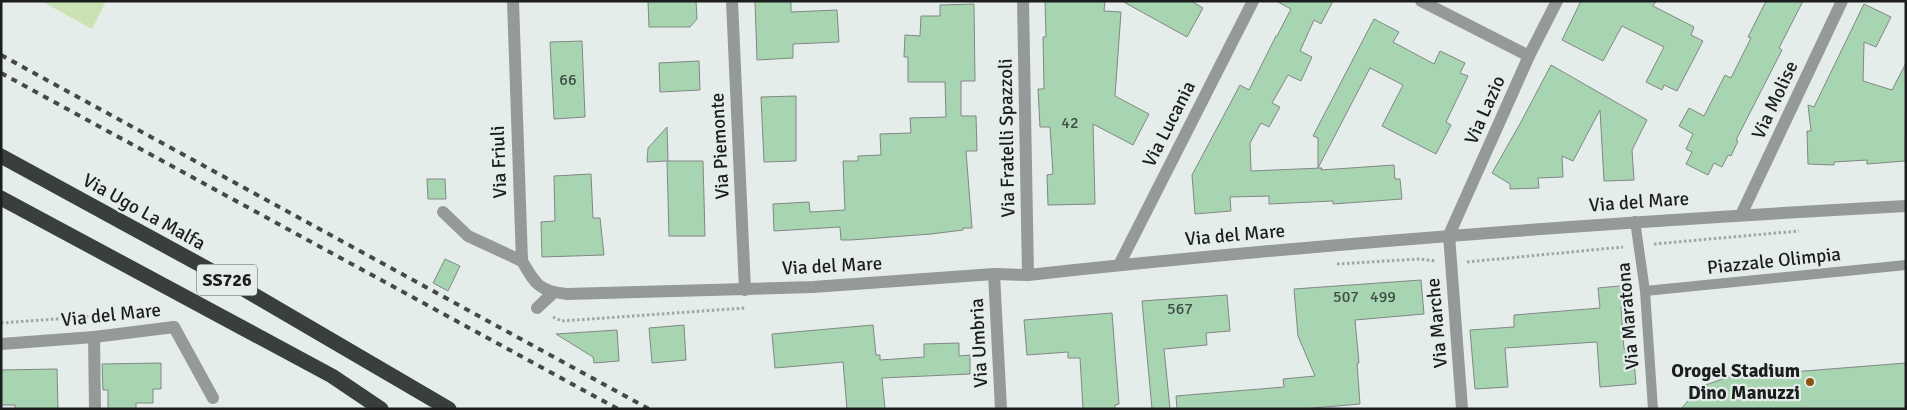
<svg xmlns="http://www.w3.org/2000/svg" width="1907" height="410" font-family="Signika,sans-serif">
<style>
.green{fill:#cbe2b4}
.building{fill:#a7d5b1;stroke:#828783}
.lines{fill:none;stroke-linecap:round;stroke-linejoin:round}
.path{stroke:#a0a6a4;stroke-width:3;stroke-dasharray:2.5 2.5;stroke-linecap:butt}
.lane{stroke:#959999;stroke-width:10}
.street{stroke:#959999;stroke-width:12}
.highway{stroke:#393f3f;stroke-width:15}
.rail{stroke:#444847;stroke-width:4;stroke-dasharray:6 6;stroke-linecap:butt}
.poi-dot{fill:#8d520e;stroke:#e5edea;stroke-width:2}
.labels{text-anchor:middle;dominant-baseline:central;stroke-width:4.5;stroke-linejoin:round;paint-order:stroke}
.number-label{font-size:16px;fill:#3f4c43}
.shield{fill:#e5edea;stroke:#585c5b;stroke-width:1}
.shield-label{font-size:18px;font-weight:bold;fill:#1c1e1e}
.street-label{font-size:19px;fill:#1c1e1e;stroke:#e5edea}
.poi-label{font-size:19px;font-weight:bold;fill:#1c1e1e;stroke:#e5edea;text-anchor:end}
</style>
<rect width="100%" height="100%" fill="#e5edea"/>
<path class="green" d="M41,1h65l-14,28z"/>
<g class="building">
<path d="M648,1h48l1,18 -7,8h-41z"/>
<path d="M755,1h36v11l46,-2 2,32 -46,2v14l-36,2z"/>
<path d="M1045,1h60l-1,10 17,1 -6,84 34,18 -16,31 -40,-21 2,80 -47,1 -1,-30 6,-1 -3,-47h-10l-2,-38h6l-1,-52h3z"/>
<path d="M1122,1h69l12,7 -16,29z"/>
<path d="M1276,1h57l-12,23 -7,-4 -14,31 12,6 -11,24 -13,-6 -16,28 8,4 -11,20 -8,-4 -11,20 1,28 71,-3 -1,2 73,-5 1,14h5l2,20 -69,5v-3l-64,3v-8l-39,1 1,14 -36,3 -3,-39 48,-90 9,5 27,-54h1l14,-27z"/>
<path d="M1581,1h75l-3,5 41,21 -3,8 12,6 -26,50 -13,-6 -2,5 -16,-8 18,-35 -42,-21 -19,35 -41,-21z"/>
<path d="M1766,1h37l-24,47 3,2 -46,90 2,1 -7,15 -3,-1 -6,12 -8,-4 -6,12 -22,-11 6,-12 -6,-3 7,-15 -14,-8 10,-18 15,8 21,-41 6,3 20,-40 -3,-1z"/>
<path d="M974,4l1,77h-14v35h15l1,35h-11l6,77h-9v2l-32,4 -80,6h-10l-1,-13 -66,4 -1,-27 36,-2 1,10 35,-2 -2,-49h15v-5l23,-1 -1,-21 31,-1 -1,-15 36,-1 -1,-35h-37v-25h-4l1,-22 15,1 1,-20h19v-11z"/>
<path d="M1864,4l27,13 -15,30 -12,-5 -1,39 29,9 14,-27 -1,98 -38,3v-4l-33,2v3l-26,-1 -1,-33h4l-3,-26 6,2z"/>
<path d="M1374,19l25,13 -6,10 41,22 6,-13 25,12 -5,10 8,3 -22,46 5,3 -15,29 -54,-28 21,-41 -33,-17 -52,100v-30l-5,-2z"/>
<path d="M582,41l3,76 -31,2 -4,-77z"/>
<path d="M699,61l1,29 -40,2 -1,-29z"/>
<path d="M1551,65l96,55 -15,30 2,30 -30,1 -4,-71 -27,51 -11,-5 1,21 -25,1 1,10 -29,1v-5l-18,-11 29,-51z"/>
<path d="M796,96v65l-32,1 -3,-65z"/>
<path d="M667,127l1,34h35l2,75h-36l-2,-75 -20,1 1,-14z"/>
<path d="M591,174l2,44h7l4,37 -62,2 -1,-35 14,-1 -1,-45z"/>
<path d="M427,179h18l1,20h-18z"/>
<path d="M445,259l15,7 -12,25 -15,-8z"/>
<path d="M1421,280l3,34 -69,6 4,43h-2l3,41 -58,5h-125l-1,-13 108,-9 -1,-8 32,-3 -17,-40 -4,-47z"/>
<path d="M1630,285l2,21 -11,1 3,42 9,-1 3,36 -36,3 -3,-45 -92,6 3,39 -33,2 -5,-59 44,-3v-12l86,-7 -2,-20z"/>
<path d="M1227,295l3,36 -24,2 1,12 -43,4 6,60h-18l-10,-108z"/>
<path d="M1112,313l7,91 -4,1v4h-32l-3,-51h-12v-6l-41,3 -3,-35z"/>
<path d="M684,325l2,35 -34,3 -3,-35z"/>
<path d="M873,325l3,30h4v5l44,-3v-13l35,-1v13l11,-1v19l-88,4 3,31h-38l-4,-47 -68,6 -3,-34z"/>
<path d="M617,330l2,31 -25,2 -1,-6 -37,-23z"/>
<path d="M161,363v26h-8v14h-17v6h-28v-19h-5l-1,-26z"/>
<path d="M1906,363v46h-225l19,-22 28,-10z"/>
<path d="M57,369l1,40h-43v-4h-14v-35z"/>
</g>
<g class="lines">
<g class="path">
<path d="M1654,244l145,-13"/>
<path d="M1467,262l156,-15"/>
<path d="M1337,264l82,-5 17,2"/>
<path d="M553,317l9,4 183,-13"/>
<path d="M1,323l109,-8 3,2"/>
</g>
<g class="lane">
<path d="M1635,221l10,70 8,118"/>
<path d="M1645,291l261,-26"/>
</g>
<g class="street">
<path d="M513,1l9,260c14,24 17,30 45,33l246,-7 181,-13 34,1c292,-32 585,-53 878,-69"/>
<path d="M732,1l13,289"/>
<path d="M1023,1l5,274"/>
<path d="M1421,1l108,55"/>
<path d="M443,212l25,24 54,25"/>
<path d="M1741,215l101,-214"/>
<path d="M1119,265l134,-264"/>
<path d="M994,274l7,135"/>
<path d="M537,308l16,-15"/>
<path d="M94,337l1,72"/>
<path d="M1,344l93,-7 80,-10 39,71"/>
<path d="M1462,409l-13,-174 80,-179 28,-55"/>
</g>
<g class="highway">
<path d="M1,156l229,125 219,128"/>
<path d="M1,198l331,178 49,33"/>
</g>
<g class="rail">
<path d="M1,55l648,354"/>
<path d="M1,73l617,336"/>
</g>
</g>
<circle class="poi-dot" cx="1810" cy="382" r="5"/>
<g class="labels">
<g class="number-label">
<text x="568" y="80">66</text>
<text x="1070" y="123">42</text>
<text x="1346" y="297">507</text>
<text x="1383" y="297">499</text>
<text x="1180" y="309">567</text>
</g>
<rect class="shield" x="197" y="264.5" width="60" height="31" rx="4"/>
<g class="shield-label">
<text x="227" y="280">SS726</text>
</g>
<g class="street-label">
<text transform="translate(1775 100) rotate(-65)">Via Molise</text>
<text transform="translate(1485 110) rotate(-66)">Via Lazio</text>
<text transform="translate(1169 124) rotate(-63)">Via Lucania</text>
<text transform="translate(1007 138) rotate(-91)">Via Fratelli Spazzoli</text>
<text transform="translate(720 146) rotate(-93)">Via Piemonte</text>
<text transform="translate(499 162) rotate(-92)">Via Friuli</text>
<text transform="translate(1639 202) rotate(-4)">Via del Mare</text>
<text transform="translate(144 212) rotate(29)">Via Ugo La Malfa</text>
<text transform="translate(1235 235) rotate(-5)">Via del Mare</text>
<text transform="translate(1774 261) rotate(-6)">Piazzale Olimpia</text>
<text transform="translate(832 266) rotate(-3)">Via del Mare</text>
<text transform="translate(111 315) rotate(-6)">Via del Mare</text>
<text transform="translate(1628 316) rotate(-95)">Via Maratona</text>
<text transform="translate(1437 323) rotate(-95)">Via Marche</text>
<text transform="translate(979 343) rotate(-93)">Via Umbria</text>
</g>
<g class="poi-label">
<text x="1800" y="371">Orogel Stadium<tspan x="1800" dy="22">Dino Manuzzi</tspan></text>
</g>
</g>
<rect width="1907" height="410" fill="none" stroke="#1c1e1e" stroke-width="5"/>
</svg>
